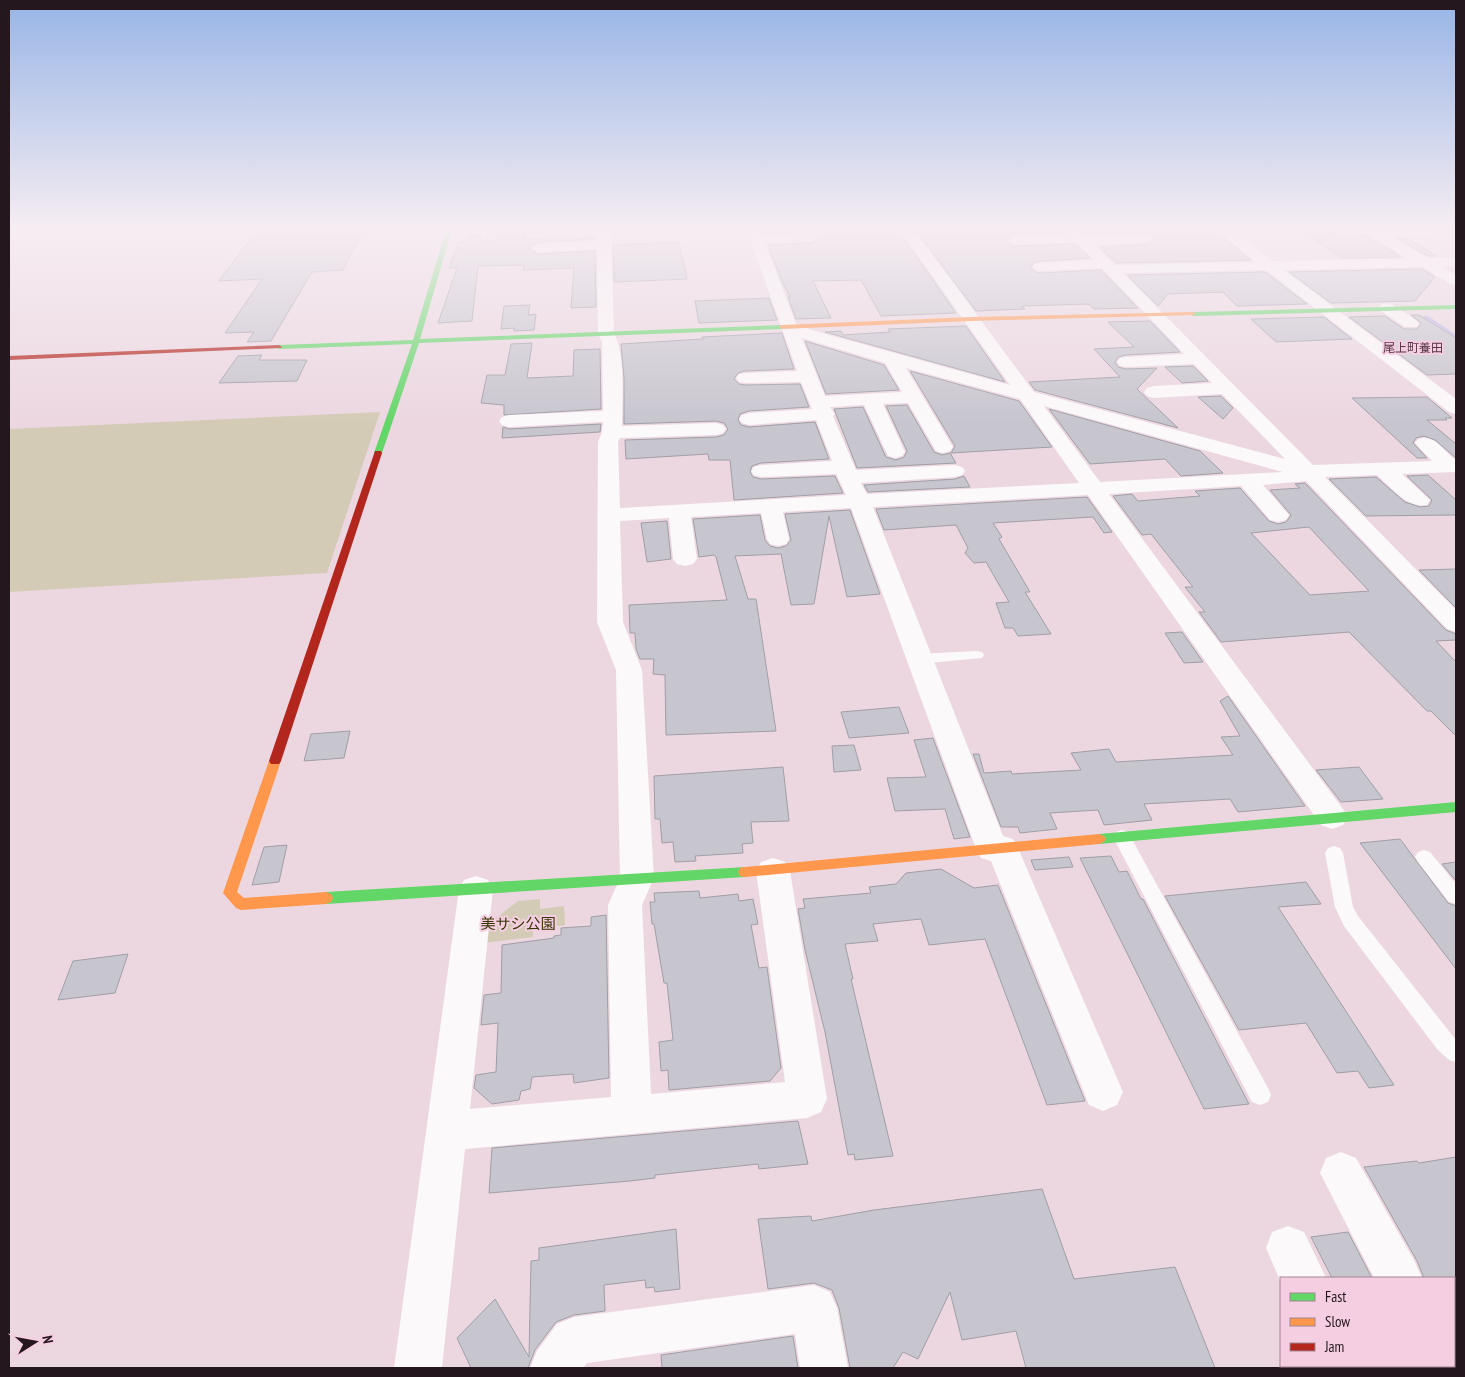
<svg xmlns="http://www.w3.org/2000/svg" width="1465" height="1377" font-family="'PT Sans Narrow','Noto Sans JP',sans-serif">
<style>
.green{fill:#d4cbb6}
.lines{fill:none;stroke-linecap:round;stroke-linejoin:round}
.stream{fill:#c0b6e3;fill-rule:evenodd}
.building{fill:#c7c5ce;stroke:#a09ea6;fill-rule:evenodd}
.lane{fill:#fcf9fa;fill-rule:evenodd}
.street{fill:#fcf9fa;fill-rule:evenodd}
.fast{fill:#63d668;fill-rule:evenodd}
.slow{fill:#ff974d;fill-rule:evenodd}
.jam{fill:#b3261e;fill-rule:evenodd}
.labels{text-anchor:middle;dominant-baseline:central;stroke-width:4;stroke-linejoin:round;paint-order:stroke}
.far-quarter-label{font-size:12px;fill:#553646;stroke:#f5cee1}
.near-park-label{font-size:15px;fill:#363400;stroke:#f5cee1}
</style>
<rect width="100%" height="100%" fill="#ecd7e1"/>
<g class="green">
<path d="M380,412l-53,161 -318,19v-163z"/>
<path d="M540,899v10l24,-3 1,19 -32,4v8l-49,6 3,-18 31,-24z"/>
</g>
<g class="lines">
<path class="stream" d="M1424,316h4l28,19v3l-32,-20z"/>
</g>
<g class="building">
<path d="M268,230h95l-20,40 -31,2 -41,69 -24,1 7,-10 -29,1 37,-54 -43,2 35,-47h10z"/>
<path d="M763,230h135l58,83 -75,3 -20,-36 -48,1 18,37 -35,1 -8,-22h2l-7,-13 -15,-39 44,-2 9,-7 -9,-5 -48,2z"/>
<path d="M916,230h148l2,2 -52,2 -9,7 9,5 62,-2 14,14 -50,3 -7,2 -2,5 4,4 5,1 61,-3 37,38 -44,1 -6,-5 -66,2 3,3 -49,2z"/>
<path d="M1083,230h131l37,30 -135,3 -17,-16 50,-3 4,-4 -2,-5 -7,-2 -56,2z"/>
<path d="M1299,230h34v3l8,4 26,-1 34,21 -59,1z"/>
<path d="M499,231h26l-1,8 71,-2v2l-57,3 -9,7 9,5 57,-3 1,56 -25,1 3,-40 -51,2 1,-5 -46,1 -6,55 -34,2 19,-55h-8l10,-26h7l2,-6h13l-1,5h16z"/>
<path d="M1407,238l29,18h-8l-30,-17z"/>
<path d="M679,242l8,37 -73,3 -1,-37z"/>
<path d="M1422,269l13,8 -20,24 -84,2 -42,-31z"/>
<path d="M1265,272l42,32 -70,2 -14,-14 -55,2 -10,12 -31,-31z"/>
<path d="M769,298l8,22 -78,3 -4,-22z"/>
<path d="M530,305l-2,10 8,-1 -2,16 -20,1v-3l-13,1 3,-23z"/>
<path d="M1411,315h8l37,23v36l-29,1 -78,-58 36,-1 19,13h13l4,-6z"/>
<path d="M1324,317l28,22 -76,3 -25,-23z"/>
<path d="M1150,321l30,31 -54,3 -8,2 -3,5 3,5 8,2 31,-1 -20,21 41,39 -143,-38 -6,-8 91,-5 -26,-28 40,-2 -26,-25z"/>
<path d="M966,326l39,56 -180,-50 16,-1 2,4 47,-3 -2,-3z"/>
<path d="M782,333l12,36 -49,2 -7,2 -4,6 5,5 6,1 55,-1 9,23 -60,4 -9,3 -2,6 3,5 8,2 66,-5 14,37 -68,4 -9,3 -2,6 3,5 8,2 74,-3 8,17 -109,7 -4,-40h-21l-1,-6 -82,5 -1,-19 91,-3 8,-2 4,-6 -4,-6 -8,-2 -92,3v-46l-3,-34 82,-5 -1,-2z"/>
<path d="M805,341l79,24 15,25 -73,4z"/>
<path d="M532,343l-5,35 46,-2 1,-26 26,-1 1,60 -97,6v-10l-23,-2 6,-28h18l6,-31z"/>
<path d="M262,355l-3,5h48l-10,21 -78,2 19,-27z"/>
<path d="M1193,366l15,15 -26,2 -17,-16z"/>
<path d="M910,371l109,30 33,46 -101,6 4,-7z"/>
<path d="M1221,396l12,12 -10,11 -25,-22z"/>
<path d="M1427,397l25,21h-7l2,2h-20l29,24v14l-21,-18 -11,-4 -8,2 -3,5 14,15h-10l-65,-60z"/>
<path d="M907,405l27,47 8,3 8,-2 6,10 -99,5 -23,-59 29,-2 23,50 10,3 8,-3 3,-6 -21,-45z"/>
<path d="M1049,409l151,42 23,22 -42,3 -16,-17 -75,5z"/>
<path d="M601,424l-1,8 -98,6 1,-11 6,2z"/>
<path d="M1428,475l28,25v15l-90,1 -37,-37 47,-2 29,25 15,5 9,-1 3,-6 -25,-24z"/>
<path d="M964,476l6,11 -102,5 -4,-7 91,-6z"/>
<path d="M1305,483l141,147 10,4v6l-20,1 20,21v74l-25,-25h-4l-78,-79 -128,10 -22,-30h6l-20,-25h8l-42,-53 -9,1 -29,-39 19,-2 6,7 62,-5 -5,-5 45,-3 29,33 9,3 8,-2 5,-7 -21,-25 30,-2 -5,-4zM1309,527l60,64 -59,4 -59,-62z"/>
<path d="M1087,497l25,35 -8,1 -11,-16 -100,6 9,14 -3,2 31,53h-5l26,42 -33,2 -5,-8h-8l-9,-25 13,-1 -23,-40 -12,1 -9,-10 3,-5 -12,-23 -72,5 -8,-21z"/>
<path d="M850,510l30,84 -33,3 -18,-81 -15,88 -23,1 -10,-51 -46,2 13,43h8l20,132 -110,4 -1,-60 -12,-1 1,-15h-14l-4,-10 -1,-16h-5l-1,-28 98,-5 -11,-43 -2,-2 -15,2 -6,-38 67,-4 5,25 5,6 8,2 8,-2 5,-6 -6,-26z"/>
<path d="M667,521l4,38 -24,3 -6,-39z"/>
<path d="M1456,569v39l-37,-38z"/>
<path d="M1182,632l21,30 -19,1 -19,-30z"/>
<path d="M1228,696l77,110 -67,6 -8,-13 -86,5 8,16 -48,5 -6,-15 -48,3 7,16 -37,4 -2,-6h-17l-28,-73h6l5,19 27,-2 1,3 69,-4 -10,-17 38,-4 7,13 117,-7 -12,-18 19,-1 -20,-35z"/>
<path d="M899,707l10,26 -60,5 -8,-26z"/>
<path d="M350,731l-6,27 -40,3 7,-27z"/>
<path d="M933,738l37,99 -16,2 -9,-30 -50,2 -8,-33 39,-1 -12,-37z"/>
<path d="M854,745l7,25 -27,2 -2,-26z"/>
<path d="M783,767l6,54 -38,1 2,21 -11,1 1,9 -48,3 1,5 -21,1 -2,-20 -11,1 -2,-24h-5l-1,-43z"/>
<path d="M1359,767l24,32 -42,3 -25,-32z"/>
<path d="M1400,839l48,64 8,3v63l-96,-126z"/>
<path d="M287,845l-8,37 -27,3 12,-38z"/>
<path d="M1111,856l8,16 8,-1 14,28h2l106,205 -45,5 -124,-251z"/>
<path d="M1069,857l4,10 -38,3 -4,-10z"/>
<path d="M1456,862v19l-14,-17z"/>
<path d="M941,869l33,19 24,-3 87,216 -38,4 -62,-166 -56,6 -8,-26 -48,5 5,17 -33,3 8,35h-2l42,177 -38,4 -1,-6 -6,1 -23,-123 -20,-82 -7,-41 7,-1 -2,-9 68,-6 -2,-6 27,-3 10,-11z"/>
<path d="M1306,882l15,22 -43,3 116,178 -25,3 -11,-17 -21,2 -31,-50 -67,7 -74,-134z"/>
<path d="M699,891l1,7 38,-4 1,7 14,-2 5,25 -7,1 8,43 8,-1 14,101 -11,13 -101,9 -1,-20 -7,1 -2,-29 14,-2 -6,-57h-3l-10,-59h-2l-2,-22h5l-1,-9z"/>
<path d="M606,915l3,163 -35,5 -1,-9 -41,3 -2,12 -9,2 -2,9 -27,4 -18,-16 2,-13 20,-3 2,-49 -17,2 3,-30 17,-2 1,-48 52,-7v-2l7,-1v-7l30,-2v-9z"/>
<path d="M128,954l-13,39 -57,7 15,-39z"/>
<path d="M798,1121l10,43 -49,5 -1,-5 -103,11v3l-25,3 -141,12 3,-45z"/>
<path d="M1456,1157v121h-32l-7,-17 -53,-94 53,-6 2,2z"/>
<path d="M1042,1189l32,90 101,-12 40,101h-189l-10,-37 -54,9 -12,-48 -32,67 -15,-7 -10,16h-43l-11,-60 -7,-18 -18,-7 -46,6 -10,-70 53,-3 1,5 62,-11z"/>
<path d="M676,1229l4,60 -25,3 -1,-5 -8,1 -1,-8 -41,5 1,26 -31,4 -18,7 -21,28 -7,18h-57l-14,-30 38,-39 34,58 2,-96 8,-1v-12z"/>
<path d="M1348,1232l24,46h-40l-21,-41z"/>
<path d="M793,1336l5,32h-136l-1,-13z"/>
</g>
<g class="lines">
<g class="lane">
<path d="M977,651l5,1 2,3 -2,3 -64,6 -5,-2 -2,-3 2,-3 5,-2z"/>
<path d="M1122,830l6,2 140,256 3,7 -3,7 -8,3 -8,-3 -139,-265 3,-5z"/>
<path d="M1334,846l6,2 3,5 10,54 5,9 98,124v22l-7,-2 -12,-11 -93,-123 -9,-19 -10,-54 3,-5z"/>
<path d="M1424,850l6,2 26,32v20l-7,-2 -31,-40 -3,-5 3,-5z"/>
</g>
<g class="street">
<path d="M443,230h53l-7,4 -40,1 -5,-1z"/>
<path d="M597,230h14l3,103c12,24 8,66 8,93l94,-3 7,2 3,4 -3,4 -7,2 -96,3 -2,4 2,66 226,-13 -10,-21 -75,3 -7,-2 -3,-4 3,-4 7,-2 71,-4 -16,-41 -67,5 -7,-2 -3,-4 3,-4 7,-2 63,-4 -11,-27 -56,1 -6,-1 -3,-4 3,-4 6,-1 52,-2 -50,-141h14l1,5 50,-2 7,4 -7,4 -47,2 31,81 19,7 195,54 -110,-155h14l120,162 251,67 -63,-65 -69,4 -6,-2 -3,-4 3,-4 6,-2 59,-3 -18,-19 -68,3 -6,-1 -3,-4 3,-4 6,-1 58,-3 -82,-86 -62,3 -5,-1 -2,-3 2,-3 5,-1 54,-3 -17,-18 -63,2 -7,-4 7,-4 56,-2 -4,-4h14l7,7 57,-2 5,1 2,3 -2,3 -54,3 20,20 141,-3 -40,-32h15l42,31 135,-2 -41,-25 -26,1 -7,-4 99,-1 2,2 -2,3 -5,1 -37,1 37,21h28v8l-14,1 14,8v10l-5,-1 -29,-17 -138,3 172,129v15l-7,-2 -183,-142 -143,3 190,192 119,-4 -17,-18 3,-4c17,-5 25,12 38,21v12l-54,2 28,26 -3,5c-20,4 -36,-18 -50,-30l-52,2 131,133v22l-9,-3 -141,-148 -43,4 26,30 -3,5 -8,2 -8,-2 -29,-34 -132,8 234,315 5,8 -5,8 -11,4 -11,-4 -233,-330 -215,12 130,329 10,3 5,9 105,244 -6,13 -14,6 -14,-6 -98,-244 -10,-3 -5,-9 -125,-341 -68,4 6,27 -3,5 -8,2 -8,-2 -3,-5 -6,-26 -70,4 6,42 -4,5 -8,2 -8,-2 -4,-5 -4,-41 -49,3 3,101 19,48 12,208 -12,27 9,189 134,-12 -29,-211 5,-9 12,-4 12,4 5,9 37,228 -6,13 -14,6 -342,31 -23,219h-48l65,-479 5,-9 12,-4 12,4 5,9 -23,220 141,-12 -3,-192 12,-27 -4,-208 -19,-48 1,-180 4,-10 1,-10 -94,5 -7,-2 -3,-4 3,-4 7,-2 94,-4 -1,-69 -4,-9 -1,-84 -59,3 -7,-4 7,-4 59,-3zM802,338l83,25 17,29 -77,4zM906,368l114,31 59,84 -212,11 -6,-11 94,-6 7,-2 3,-4 -3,-4 -7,-2 -99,5 -23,-54 2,-2 -5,-7 34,-2 24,51 7,2 7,-2 3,-4 -22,-48 25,-1 28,48 7,2 7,-2 3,-4zM1044,406l239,66 -183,10z"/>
<path d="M1387,303l6,2 24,16 2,3 -2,3h-12l-24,-16 -2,-3 2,-3z"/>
<path d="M1341,1152l15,6 59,104 7,16h-48l-54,-105 6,-15z"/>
<path d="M1288,1226l16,6 22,46h-45v5l-15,-35 6,-16z"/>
<path d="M814,1285l16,7 7,16 11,60h-48l-5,-34 -208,29 -4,5h-53l7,-17 20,-27 17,-7z"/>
<path d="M1454,1345l2,1v22h-32l-1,-2h31z"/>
<path d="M1324,1366h48l1,2h-48z"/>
</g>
<g class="fast">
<path d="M446,230h6l-32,109 362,-14 3,2 -3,2 -363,14 -37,110 -1,2h-6l-1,-2 38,-109 -133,5 -3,-2 3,-2 134,-5z"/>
<path d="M1456,305v4l-263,7 -3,-2 3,-2z"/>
<path d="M1456,802v10l-357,32 -5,-2 -2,-3 2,-3 5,-2z"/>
<path d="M745,867l5,1 2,4 -2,4 -5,1 -419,27 -5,-2 -2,-4 2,-4 5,-2z"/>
</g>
<g class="slow">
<path d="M1193,312l2,1v2l-224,6 -189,8 -3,-2 3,-2 189,-8z"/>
<path d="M275,757l4,1 2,3 -44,131 7,6 82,-6 5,2 2,4 -2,4 -5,2 -85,6 -5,-2 -13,-15 46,-132 2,-3z"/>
<path d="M1099,834l5,2 2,3 -2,3 -5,2 -354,33 -5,-1 -2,-4 2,-4 5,-1z"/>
</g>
<g class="jam">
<path d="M279,345l3,2 -1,1 -272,12v-4z"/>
<path d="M375,451h6l1,2 -101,308 -2,3h-8l-2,-3z"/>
</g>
</g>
<linearGradient id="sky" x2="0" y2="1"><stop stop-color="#98b5e6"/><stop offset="0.54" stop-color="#f6edf2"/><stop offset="1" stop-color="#f6edf2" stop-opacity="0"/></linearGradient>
<rect width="1465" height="423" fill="url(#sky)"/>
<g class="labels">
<g class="far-quarter-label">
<text x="1413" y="347">尾上町養田</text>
</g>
<g class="near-park-label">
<text x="518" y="923">美サシ公園</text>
</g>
</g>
<rect width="1465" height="1377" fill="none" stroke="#24171d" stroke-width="20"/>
<rect x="1280" y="1277" width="175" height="90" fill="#f5cee1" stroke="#a18593"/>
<rect x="1290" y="1293" width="25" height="8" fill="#63d668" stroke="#a18593"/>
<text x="1325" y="1302" font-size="15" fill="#24171d">Fast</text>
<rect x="1290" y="1318" width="25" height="8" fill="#ff974d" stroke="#a18593"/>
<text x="1325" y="1327" font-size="15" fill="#24171d">Slow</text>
<rect x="1290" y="1343" width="25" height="8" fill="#b3261e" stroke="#a18593"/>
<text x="1325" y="1352" font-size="15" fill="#24171d">Jam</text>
<g transform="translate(35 1342) rotate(79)" stroke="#f5cee1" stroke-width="4" paint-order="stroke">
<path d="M0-4L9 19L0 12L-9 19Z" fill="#24171d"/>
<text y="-8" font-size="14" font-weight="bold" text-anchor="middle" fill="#24171d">N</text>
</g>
</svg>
